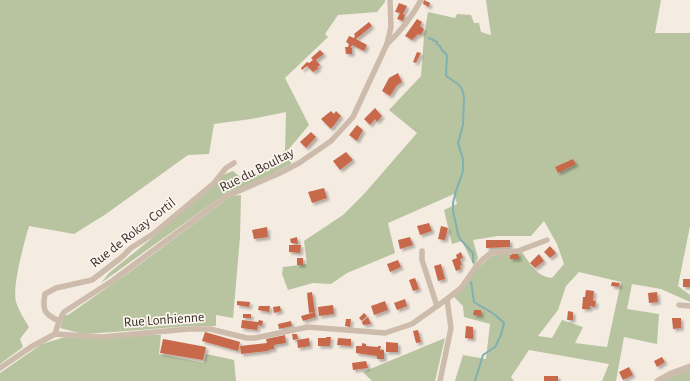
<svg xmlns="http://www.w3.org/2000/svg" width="690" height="381" font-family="'Alegreya Sans',sans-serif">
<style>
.green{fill:#b8c4a0;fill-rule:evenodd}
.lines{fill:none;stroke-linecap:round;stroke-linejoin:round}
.stream{stroke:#7fb0b2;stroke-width:2}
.building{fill:#c8694b;filter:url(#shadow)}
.minor{stroke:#cdbbac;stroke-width:5.5}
.tertiary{stroke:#cdbbac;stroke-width:7}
.labels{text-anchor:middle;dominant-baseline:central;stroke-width:3.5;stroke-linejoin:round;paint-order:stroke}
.street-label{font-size:14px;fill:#3b302b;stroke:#fbf5ee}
</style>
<defs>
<filter id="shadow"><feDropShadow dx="2.5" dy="2.5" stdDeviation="1" flood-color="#0004"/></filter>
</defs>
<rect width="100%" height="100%" fill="#f4ebe1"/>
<!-- green -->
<g class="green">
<path d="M0 0H385V2L377 12 338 15 325 34 328 37 285 78 309 125 288 150 291 153V164L262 179 225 194 101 283 109 273 157 234 223 175 233 171 245 181 269 168 285 150 286 112 251 119 214 124 209 154 188 155 106 214 74 234 29 226C24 244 12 285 16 302 19 311 24 319 29 327L20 339 23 347 0 364Z"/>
<path d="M486 0H661L655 33H690V226L678 286 690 295V302L661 289 632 284 627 309 659 314 657 344 624 337 616 381H602L609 364 529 350 511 377 514 381H455L463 355 486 359 490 324 464 317 463 306 453 296 477 269 491 256 522 252C531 265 536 276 552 278L564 264 557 244 544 221 531 236H498L473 240 478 258 474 266 462 241 452 244 444 210 457 204 454 194 388 223 395 253 347 273 331 284 313 283 288 290 282 274 283 267 307 264 304 241 343 215 364 194 417 133 389 110 421 76 424 36 428 12 455 18 457 14 471 15 474 23H479L481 32 491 35ZM579 272 621 282 607 347 575 343 583 327 562 320 552 338 538 336 558 310 566 286Z"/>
<polygon points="241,195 240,237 233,318 216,315 216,326 189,326 114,332 83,334 60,328 64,315 68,315 128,273 231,196"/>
<polygon points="152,335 161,335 159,354 204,363 206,354 234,360 236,381 0,381 0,373 42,344 65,337 98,339"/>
<polygon points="445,338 435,381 372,381 363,372"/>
<polygon points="690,370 690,381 662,381"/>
</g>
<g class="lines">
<!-- stream -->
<g class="stream">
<polyline points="429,38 437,42 437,44 440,46 442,50 447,55 446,76 458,84 462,89 464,97 463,125 458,143 463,159 463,171 456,191 453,203 453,211 458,234 460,239 473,253 473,262"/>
<polyline points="471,282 474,302 494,314 504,323 501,335 495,347 483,355 475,381"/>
</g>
</g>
<!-- building -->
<g class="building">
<polygon points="424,0 430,3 429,7 423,4"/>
<polygon points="399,3 407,6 403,14 405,15 403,21 397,19 400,13 395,12"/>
<polygon points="417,19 422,22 420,26 424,29 422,33 420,35 418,34 412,40 405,36"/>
<polygon points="369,22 372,26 356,39 367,45 364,51 352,45 351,48 352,48 352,54 346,54 345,47 348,47 349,44 346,42 349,36 354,38 355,36 354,34"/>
<polygon points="320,50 324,54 316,60 320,65 317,67 319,68 313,72 307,66 302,70 301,68 307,62 309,63 313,60 311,58"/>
<polygon points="417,52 421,53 416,63 413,62"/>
<polygon points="398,73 402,82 397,85 390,96 382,91 389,78"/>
<polygon points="375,108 382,116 377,122 375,119 370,125 364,119"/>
<polygon points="331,111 334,114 336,111 341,116 331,129 321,119"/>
<polygon points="357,125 363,130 357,141 349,135"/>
<polygon points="311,132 316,137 306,148 300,142"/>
<polygon points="346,152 353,160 340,170 333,161"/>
<polygon points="573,159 576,164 558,173 555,167"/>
<polygon points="324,188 327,198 312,203 308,192"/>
<polygon points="429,223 432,231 420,235 417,226"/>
<polygon points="441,226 448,228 445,240 438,239"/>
<polygon points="267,227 268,237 254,239 252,230"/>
<polygon points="297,237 298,244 291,243 290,239"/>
<polygon points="410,237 413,245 400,249 398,240"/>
<polygon points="486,240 510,240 510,247 486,248"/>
<polygon points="289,245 301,245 300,253 289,252"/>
<polygon points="550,246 556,253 550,258 544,252"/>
<polygon points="461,252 463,258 460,259 462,265 460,265 461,269 456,271 452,260 457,258 456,255"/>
<polygon points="512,253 518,253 519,259 510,259 510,255 512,255"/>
<polygon points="539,254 544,261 535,268 530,263"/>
<rect x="297" y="258" width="6" height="7"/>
<polygon points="398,260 401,267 390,272 387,264"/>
<polygon points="441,264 445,279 438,281 434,266"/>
<polygon points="415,278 419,289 413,291 409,280"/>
<rect x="683" y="279" width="7" height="8"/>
<polygon points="612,282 620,283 619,287 611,286"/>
<polygon points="586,290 594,291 593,301 596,301 595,307 590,306 590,309 582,309 583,297 585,297"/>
<polygon points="312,292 315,312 309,313 307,293"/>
<polygon points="657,292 658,302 649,303 648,293"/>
<polygon points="405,299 407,306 397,310 394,303"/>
<polygon points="237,301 250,302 249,307 237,305"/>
<polygon points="385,301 388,310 374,315 371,306"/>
<polygon points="333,305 334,314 319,316 318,307"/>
<polygon points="259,306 270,306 269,312 258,310"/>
<polygon points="280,306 281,311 274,313 273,307"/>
<polygon points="474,310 481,310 481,316 473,315"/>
<polygon points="568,311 573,312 573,320 567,320"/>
<polygon points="315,312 316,317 303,321 301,316"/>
<polygon points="364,313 367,316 362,321 359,318"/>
<rect x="243" y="314" width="8" height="4"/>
<polygon points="368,317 371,324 363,325 362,322"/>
<polygon points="672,318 681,318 681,328 673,329"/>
<polygon points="346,319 351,319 350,327 345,326"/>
<polygon points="242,320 258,322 259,320 263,321 262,326 258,325 257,330 241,328"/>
<polygon points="291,321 292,326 279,329 278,324"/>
<polygon points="466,326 473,327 473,339 465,338"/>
<polygon points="418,330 421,342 416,343 413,331"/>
<polygon points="205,332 240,342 238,351 202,341"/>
<polygon points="292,334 297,334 298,339 293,340"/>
<polygon points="285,335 286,343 274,345 274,349 268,350 268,351 241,354 240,346 267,343 266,339"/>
<polygon points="326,337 331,337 330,346 318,346 318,338 326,338"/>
<polygon points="309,338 310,346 298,348 297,340"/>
<polygon points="338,338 351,339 351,346 337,345"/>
<polygon points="163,339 206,347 203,360 160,353"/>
<polygon points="386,342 398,343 398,352 386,352"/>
<polygon points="362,343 366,344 366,346 378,347 378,346 381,346 380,350 384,350 384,359 377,359 377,356 356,353 356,346 362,346"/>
<polygon points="662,357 665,362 657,367 654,361"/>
<polygon points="366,361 368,368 353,370 352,363"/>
<polygon points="629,367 633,375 623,380 619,372"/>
<rect x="544" y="376" width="14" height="5"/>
</g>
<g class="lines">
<!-- minor -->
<g class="minor">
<path d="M387 44C401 31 412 17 421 0"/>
<polyline points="422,251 422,260 437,306"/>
<polyline points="679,305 690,306"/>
<path d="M59 321C44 314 42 310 45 294L56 288 92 280 122 257 131 248 153 234 214 183 226 168 234 163"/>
<polyline points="55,334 59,321 64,312 112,281 225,197 280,173 299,163 331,141 353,117 387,44 391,27 390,0"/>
<polyline points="0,368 31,347 55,334 102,337 188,329 210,329 247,338 255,338 308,327 385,333 412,324 447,299 461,288 475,268 482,260 491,253 518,251 547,240"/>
<polyline points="440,381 451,328 447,299"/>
</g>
<!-- tertiary -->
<polyline class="tertiary" points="658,381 671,374 690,367"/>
</g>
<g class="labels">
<!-- street labels -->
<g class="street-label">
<text transform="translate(257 170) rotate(-27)">Rue du Boultay</text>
<text transform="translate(133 233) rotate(-38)">Rue de Rokay Cortil</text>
<text transform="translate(164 320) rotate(-4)">Rue Lonhienne</text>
</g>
</g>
</svg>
